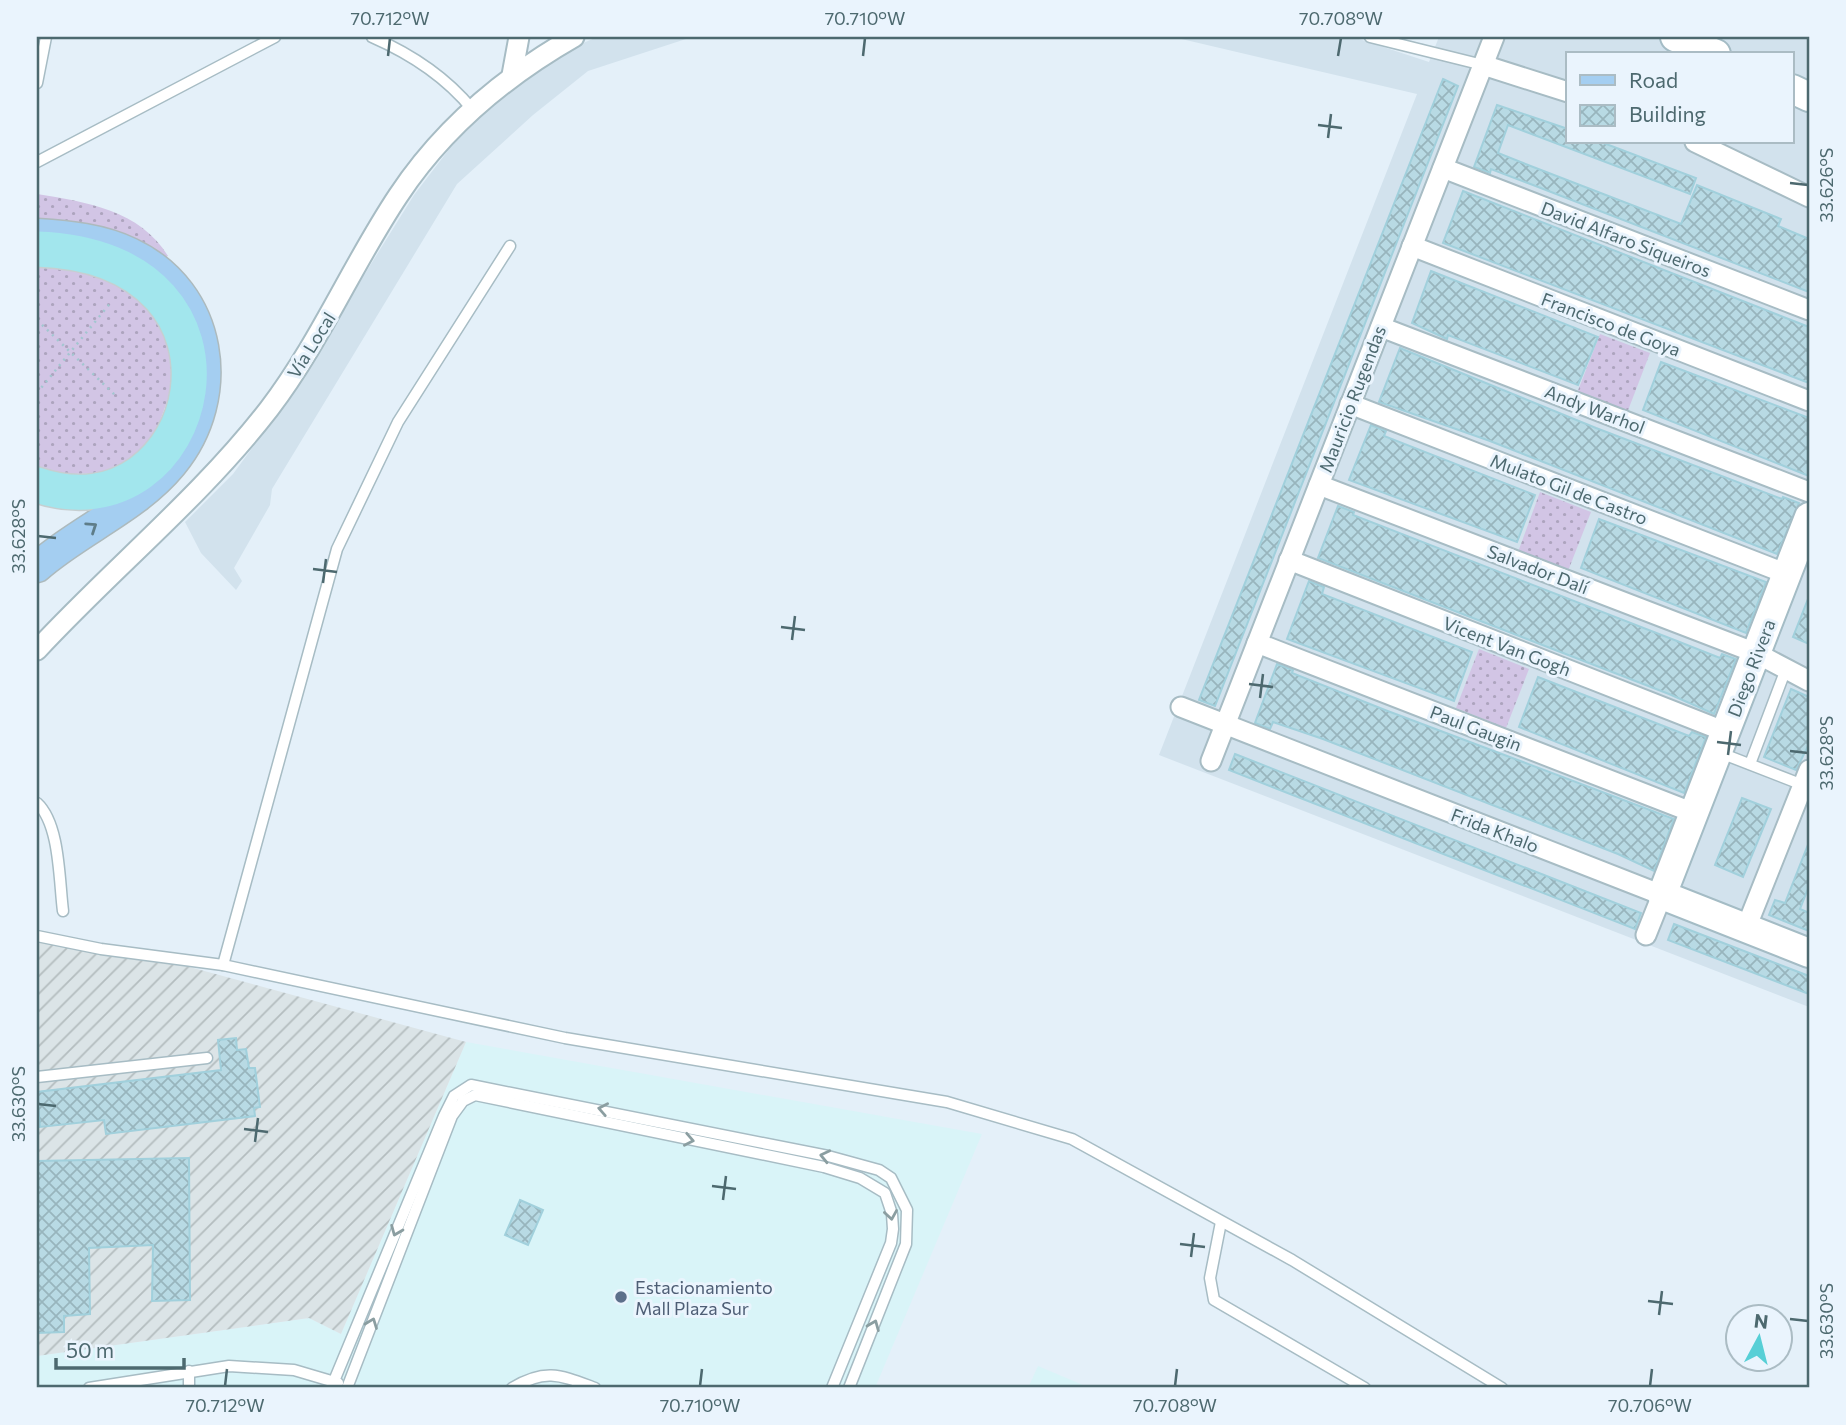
<svg xmlns="http://www.w3.org/2000/svg" width="1846" height="1425" font-family="Commissioner,sans-serif">
<style>
.residential{fill:#d2e2ed;fill-rule:evenodd}
.commercial{fill:#d9f4f8}
.industrial{fill:url(#industrial-furrows)}
.grass{fill:url(#grass-dots)}
.building{fill:url(#building-cross-hatch);stroke:#a1d0dc;stroke-width:2}
.lines{fill:none;stroke-linecap:round;stroke-linejoin:round}
.lane-casing{stroke:#a7bcc4;stroke-width:13}
.street-casing{stroke:#a7bcc4;stroke-width:23}
.secondary-casing{stroke:#a4bcc5;stroke-width:32}
.primary-casing{stroke:#adbabd;stroke-width:33}
.highway-casing{stroke:#c6cfd1;stroke-width:38}
.path{stroke:#a3c6d0;stroke-width:2.5;stroke-dasharray:2 5;stroke-linecap:butt}
.lane{stroke:#fff;stroke-width:10}
.street{stroke:#fff;stroke-width:19}
.secondary{stroke:#fff;stroke-width:28}
.primary{stroke:#a4cef1;stroke-width:30}
.highway{stroke:#a2e6ed;stroke-width:35}
.oneway{stroke:#5e7d89}
.oneway2{stroke:#8b9ea1}
.ticks{fill:none;stroke:#4d696f;stroke-width:2.5}
.service-dot{fill:#5c6f8a;stroke:#eaf4fd;stroke-width:2.5}
.labels{text-anchor:middle;dominant-baseline:central;stroke-width:6;stroke-linejoin:round;paint-order:stroke}
.street-label{font-size:18px;fill:#4d696f;stroke:#eaf4fd}
.service-label{font-size:18px;fill:#4e5e75;stroke:#eaf4fd;text-anchor:start}
.neatline{fill:none;stroke:#4d696f;stroke-width:2.5}
.ticks-label{font-size:18px;text-anchor:middle;fill:#4d696f}
</style>
<defs>
<pattern id="industrial-furrows" width="10" height="10" patternUnits="userSpaceOnUse" patternTransform="scale(1.75)"><rect width="10" height="10" fill="#dbe4e7"/><path d="M-1 1l2-2M0 10L10 0M9 11l2-2" fill="none" stroke="#b4bdbf"/></pattern>
<pattern id="grass-dots" width="8" height="8" patternUnits="userSpaceOnUse" patternTransform="scale(1.75)"><rect width="8" height="8" fill="#d2c5e5"/><path d="M2 2h.1M6 6h.1" fill="none" stroke="#ada4be" stroke-width="1.8" stroke-linecap="round"/></pattern>
<pattern id="building-cross-hatch" width="8" height="8" patternUnits="userSpaceOnUse" patternTransform="scale(1.75)"><rect width="8" height="8" fill="#b8dae4"/><path d="M0 0l8 8M0 8l8-8" fill="none" stroke="#98b5bd"/></pattern>
</defs>
<rect width="100%" height="100%" fill="#e4f0f9"/>
<!-- residential -->
<g class="residential">
<polygon points="597,37 692,37 588,71 533,115 457,184 272,489 270,505 234,568 242,581 236,590 201,553 185,522 233,474 280,410 414,195 473,118 556,55"/>
<path d="M1173 37H1353L1429 62 1439 37H1809V1007L1159 755 1417 94ZM1568 54H1792V142H1568Z"/>
</g>
<!-- commercial -->
<g class="commercial">
<polygon points="466,1042 982,1134 875,1388 37,1388 37,1356 309,1318 341,1334"/>
<polygon points="1038,1366 1090,1388 1028,1388"/>
</g>
<!-- industrial -->
<polygon class="industrial" points="37,930 105,944 466,1042 341,1334 309,1318 37,1356"/>
<!-- grass -->
<g class="grass">
<path d="M37 194C86 202 140 210 168 256L158 261 37 231Z"/>
<polygon points="37,266 90,268 141,289 179,369 152,443 111,473 37,475"/>
<polygon points="1600,334 1650,353 1627,413 1577,393"/>
<polygon points="1540,492 1591,512 1568,571 1518,552"/>
<polygon points="1479,649 1529,669 1506,728 1456,708"/>
</g>
<!-- building -->
<g class="building">
<polygon points="1443,79 1458,86 1215,706 1199,700"/>
<polygon points="1497,105 1568,129 1568,142 1601,142 1696,178 1690,194 1508,125 1498,153 1528,165 1681,224 1697,185 1781,219 1778,226 1809,239 1809,292 1533,185 1491,169 1490,173 1474,167"/>
<polygon points="1463,191 1809,327 1809,383 1443,243"/>
<polygon points="1431,271 1598,337 1578,385 1448,335 1447,339 1412,323"/>
<polygon points="1400,348 1596,428 1782,499 1783,497 1799,503 1777,554 1490,441 1379,402"/>
<polygon points="1661,362 1809,418 1809,476 1643,410"/>
<polygon points="1371,425 1386,431 1384,436 1535,495 1517,542 1349,480"/>
<polygon points="1338,506 1354,512 1353,515 1677,641 1720,658 1722,654 1736,659 1714,714 1669,694 1318,558"/>
<polygon points="1599,519 1766,582 1746,633 1581,568"/>
<polygon points="1309,581 1324,587 1322,594 1472,652 1454,701 1287,639"/>
<polygon points="1808,599 1809,599 1809,644 1793,637"/>
<polygon points="1277,664 1293,670 1292,673 1385,710 1674,819 1654,871 1618,854 1323,739 1273,722 1270,729 1255,723"/>
<polygon points="1538,677 1689,736 1692,732 1706,737 1684,793 1519,727"/>
<polygon points="1791,689 1809,697 1809,744 1796,770 1764,757"/>
<polygon points="1235,754 1641,913 1635,929 1229,770"/>
<polygon points="1742,798 1771,809 1743,877 1715,865"/>
<polygon points="1809,842 1809,886 1800,909 1809,913 1809,931 1769,915 1775,900 1785,903"/>
<polygon points="1674,924 1809,976 1809,994 1668,940"/>
<polygon points="236,1038 237,1050 246,1049 249,1068 255,1068 260,1107 254,1108 255,1116 106,1134 104,1120 40,1127 37,1092 221,1070 218,1040"/>
<polygon points="189,1158 190,1300 152,1301 153,1245 89,1248 90,1314 64,1316 64,1332 37,1333 37,1161"/>
<polygon points="520,1200 543,1210 528,1245 505,1235"/>
</g>
<g class="lines">
<!-- lane casing -->
<g class="lane-casing">
<g id="lane">
<path d="M372 37C411 54 445 76 472 109"/>
<polyline points="1370,37 1483,65"/>
<polyline points="37,83 46,37"/>
<polyline points="37,162 275,37"/>
<polyline points="1718,752 1803,785"/>
<polyline points="1750,764 1786,669"/>
<path d="M37 803C60 824 59 880 63 911"/>
<polyline points="37,936 101,949 223,965 565,1038 947,1102 1072,1139 1292,1260 1502,1388"/>
<polyline points="223,965 337,549 398,422 510,246"/>
<polyline points="37,1077 207,1058"/>
<polyline points="1221,1222 1210,1278 1214,1300 1365,1388"/>
<polyline points="334,1381 444,1116 454,1096 471,1085 828,1156 879,1170 891,1178 907,1210 906,1244 849,1388"/>
<polyline points="89,1388 229,1366 294,1370 338,1383"/>
<polyline points="189,1388 189,1371"/>
<polyline points="347,1388 452,1116 463,1101 475,1095 824,1167 860,1178 885,1193 892,1214 893,1229 891,1243 832,1388"/>
<path d="M512 1388C546 1368 560 1375 595 1388"/>
</g>
</g>
<!-- street casing -->
<g class="street-casing">
<g id="street">
<polyline points="1483,65 1568,92"/>
<polyline points="512,75 519,37"/>
<polyline points="1695,142 1809,197"/>
<polyline points="1443,168 1809,310"/>
<polyline points="1412,246 1809,401"/>
<polyline points="1381,327 1809,492"/>
<polyline points="1350,404 1787,574"/>
<polyline points="1319,485 1756,653 1809,681"/>
<polyline points="1289,560 1726,732"/>
<polyline points="1257,643 1694,813"/>
<path d="M37 650C113 568 200 498 269 409 320 342 352 265 398 196 443 128 504 77 574 37"/>
<polyline points="1181,707 1662,895 1646,935"/>
<polyline points="1211,761 1494,37"/>
<polyline points="1746,928 1809,770"/>
</g>
</g>
<!-- secondary casing -->
<g class="secondary-casing">
<g id="secondary">
<polyline points="1675,37 1716,54"/>
<polyline points="1792,89 1809,97"/>
<polyline points="1809,517 1662,895 1809,953"/>
</g>
</g>
<!-- primary casing -->
<g class="primary-casing">
<path id="primary" d="M37 234C69 236 101 239 130 253 213 292 228 396 172 464 136 508 79 530 37 567"/>
</g>
<!-- highway casing -->
<g class="highway-casing">
<path id="highway" d="M37 249C274 257 203 541 37 485"/>
</g>
<!-- path -->
<g class="path">
<polyline points="37,320 117,397"/>
<polyline points="37,393 112,301"/>
</g>
<!-- lane -->
<use href="#lane" class="lane"/>
<!-- street -->
<use href="#street" class="street"/>
<!-- secondary -->
<use href="#secondary" class="secondary"/>
<!-- primary -->
<use href="#primary" class="primary"/>
<!-- highway -->
<use href="#highway" class="highway"/>
</g>
<!-- one-way arrows -->
<defs><path id="oneway-chevron" d="M-2-3.5L2.5 0L-2 3.5" fill="none" stroke-width="1.6" stroke-linecap="round" stroke-linejoin="round" transform="scale(1.75)"/></defs>
<use class="oneway" href="#oneway-chevron" transform="translate(92 527) rotate(-34)"/>
<g class="oneway2">
<use href="#oneway-chevron" transform="translate(603 1109) rotate(-169)"/>
<use href="#oneway-chevron" transform="translate(689 1140) rotate(11)"/>
<use href="#oneway-chevron" transform="translate(825 1156) rotate(-167)"/>
<use href="#oneway-chevron" transform="translate(891 1215) rotate(81)"/>
<use href="#oneway-chevron" transform="translate(396 1231) rotate(112)"/>
<use href="#oneway-chevron" transform="translate(372 1323) rotate(-69)"/>
<use href="#oneway-chevron" transform="translate(874 1325) rotate(-68)"/>
</g>
<!-- ticks -->
<path class="ticks" d="M388 56 390 38M863 56 865 38M1338 56 1341 38M1318 125 1342 128M1328 138 1331 114M1790 183 1808 185M38 536 56 538M313 569 337 572M323 583 326 559M781 627 805 630M792 640 795 616M1249 684 1273 687M1260 698 1263 674M1717 742 1741 745M1790 751 1808 753M1728 755 1731 731M38 1104 56 1106M244 1129 268 1132M255 1142 258 1118M712 1186 736 1189M723 1200 726 1176M1180 1244 1205 1247M1191 1257 1194 1233M1648 1301 1673 1304M1659 1315 1662 1291M1790 1319 1808 1321M225 1386 227 1369M700 1386 702 1369M1175 1386 1177 1369M1650 1386 1652 1369"/>
<!-- markers -->
<circle class="service-dot" cx="621" cy="1297" r="7"/>
<g class="labels">
<!-- street labels -->
<g class="street-label">
<text transform="translate(1626 239) rotate(21)">David Alfaro Siqueiros</text>
<text transform="translate(1611 324) rotate(21)">Francisco de Goya</text>
<text transform="translate(311 345) rotate(-58)">Vía Local</text>
<text transform="translate(1352 399) rotate(-69)">Mauricio Rugendas</text>
<text transform="translate(1595 409) rotate(21)">Andy Warhol</text>
<text transform="translate(1569 489) rotate(21)">Mulato Gil de Castro</text>
<text transform="translate(1538 569) rotate(21)">Salvador Dalí</text>
<text transform="translate(1507 646) rotate(21)">Vicent Van Gogh</text>
<text transform="translate(1751 668) rotate(-69)">Diego Rivera</text>
<text transform="translate(1476 728) rotate(21)">Paul Gaugin</text>
<text transform="translate(1495 830) rotate(21)">Frida Khalo</text>
</g>
<!-- service labels -->
<g class="service-label">
<text x="635" y="1287">Estacionamiento<tspan x="635" dy="21">Mall Plaza Sur</tspan></text>
</g>
</g>
<!-- border -->
<rect width="1846" height="1425" fill="none" stroke="#eaf4fd" stroke-width="77"/>
<!-- legend -->
<rect x="1566" y="52" width="228" height="91" fill="#eaf4fd" stroke="#abbcc4" stroke-width="2"/>
<rect x="1580" y="75" width="35" height="10" fill="#a4cef1" stroke="#abbcc4" stroke-width="2"/>
<text x="1629" y="88" font-size="21" fill="#4d696f">Road</text>
<rect x="1580" y="105" width="35" height="21" fill="url(#building-cross-hatch)" stroke="#abbcc4" stroke-width="2"/>
<text x="1629" y="122" font-size="21" fill="#4d696f">Building</text>
<!-- north arrow -->
<g transform="translate(1759 1338) rotate(7)"><circle r="33" fill="#eaf4fd" stroke="#abbcc4" stroke-width="2"/>
<path d="M0-5L12 26L0 18L-12 26Z" fill="#57cfd6"/>
<text y="-10" font-size="19" font-weight="bold" text-anchor="middle" fill="#4d696f">N</text>
</g>
<!-- scale -->
<path d="M56 1358v10h128v-10" fill="none" stroke="#4d696f" stroke-width="3.5"/>
<text x="66" y="1358" font-size="21" fill="#4d696f" stroke="#eaf4fd" stroke-width="5" paint-order="stroke">50 m</text>
<rect x="38" y="38" width="1770" height="1348" class="neatline"/>
<g class="ticks-label">
<text x="390" y="25">70.712°W</text>
<text x="865" y="25">70.710°W</text>
<text x="1341" y="25">70.708°W</text>
<text transform="translate(1827 185) rotate(-90)" y="6">33.626°S</text>
<text transform="translate(19 536) rotate(-90)" y="6">33.628°S</text>
<text transform="translate(1827 753) rotate(-90)" y="6">33.628°S</text>
<text transform="translate(19 1104) rotate(-90)" y="6">33.630°S</text>
<text transform="translate(1827 1321) rotate(-90)" y="6">33.630°S</text>
<text x="225" y="1412">70.712°W</text>
<text x="700" y="1412">70.710°W</text>
<text x="1175" y="1412">70.708°W</text>
<text x="1650" y="1412">70.706°W</text>
</g>
</svg>
